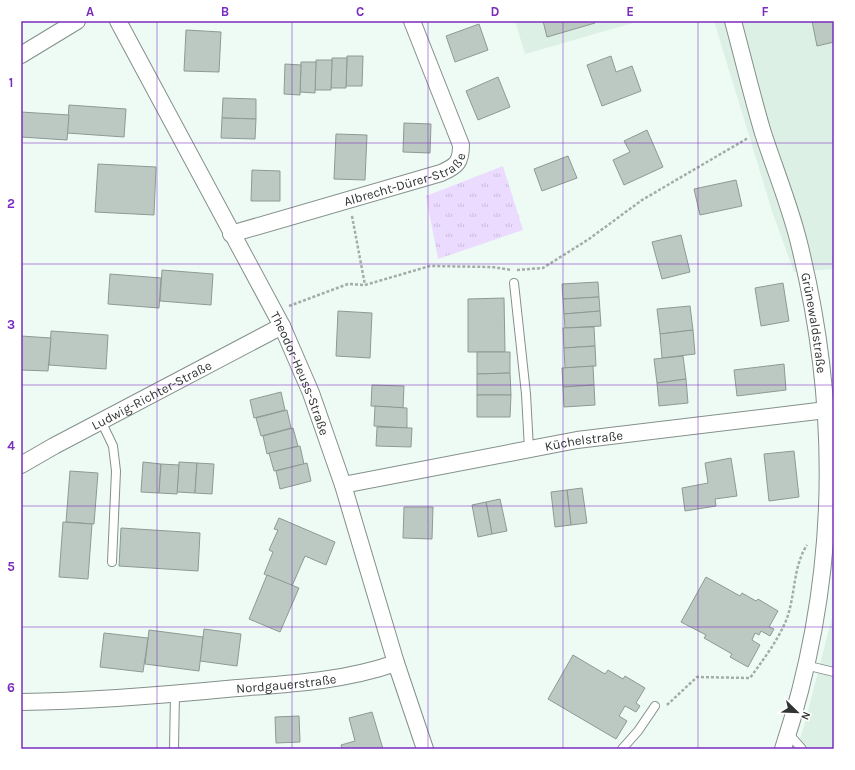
<svg xmlns="http://www.w3.org/2000/svg" width="855" height="770" font-family="Karla,sans-serif">
<style>
.built{fill:#dcf0e6}
.grass{fill:url(#grass-tufts)}
.building{fill:#bcc9c2;stroke:#8e9994}
.lines{fill:none;stroke-linecap:round;stroke-linejoin:round}
.lane-casing{stroke:#84908a;stroke-width:10}
.street-casing{stroke:#84908a;stroke-width:18}
.path{stroke:#a3ada8;stroke-width:2.5;stroke-dasharray:3 2;stroke-linecap:butt}
.lane{stroke:#fff;stroke-width:8}
.street{stroke:#fff;stroke-width:16}
.grid{fill:none;stroke:#7b2cbf;stroke-width:1;stroke-opacity:0.55}
.labels{text-anchor:middle;dominant-baseline:central;stroke-width:3;stroke-linejoin:round;paint-order:stroke}
.street-label{font-size:13px;fill:#303533;stroke:#fff}
.neatline{fill:none;stroke:#7b2cbf;stroke-width:1.5}
.grid-label{font-size:13px;text-anchor:middle;font-weight:bold;fill:#7b2cbf}
</style>
<defs>
<pattern id="grass-tufts" width="24" height="20" patternUnits="userSpaceOnUse"><rect width="24" height="20" fill="#ebdbff"/><path d="M3 7l-1-3M5 7V3M7 7l1-3M15 17l-1-3M17 17v-4M19 17l1-3" fill="none" stroke="#cabddb"/></pattern>
</defs>
<rect width="100%" height="100%" fill="#eefbf5"/>
<!-- built -->
<g class="built">
<polygon points="515,21 640,21 525,54"/>
<polygon points="714,21 834,21 834,269 794,272 772,211"/>
<polygon points="834,610 834,749 796,749 803,730"/>
</g>
<!-- grass -->
<polygon class="grass" points="503,166 523,230 438,259 426,196"/>
<!-- building -->
<g class="building">
<polygon points="543,21 594,21 595,23 547,37"/>
<polygon points="812,21 834,21 834,42 817,46"/>
<polygon points="479,24 488,50 455,62 446,36"/>
<polygon points="186,30 221,32 219,72 184,71"/>
<polygon points="347,56 363,56 362,86 346,86"/>
<polygon points="611,56 616,72 632,66 641,91 602,106 587,65"/>
<polygon points="332,58 347,58 346,88 331,88"/>
<polygon points="316,60 332,60 331,90 315,90"/>
<polygon points="301,62 316,62 315,93 300,92"/>
<polygon points="285,64 301,65 300,95 284,94"/>
<polygon points="498,77 510,107 478,120 466,91"/>
<polygon points="223,98 256,99 256,119 222,118"/>
<polygon points="69,105 126,109 124,137 67,133"/>
<polygon points="21,112 69,115 67,140 21,137"/>
<polygon points="222,118 256,119 255,139 221,138"/>
<polygon points="404,123 431,124 430,153 403,152"/>
<polygon points="647,130 663,167 624,185 613,160 630,152 624,141"/>
<polygon points="336,134 367,135 365,180 334,179"/>
<polygon points="568,156 577,178 542,191 534,169"/>
<polygon points="98,164 156,167 154,215 95,212"/>
<polygon points="252,170 280,171 280,201 251,201"/>
<polygon points="736,180 742,206 700,215 694,189"/>
<polygon points="681,235 690,272 662,279 652,242"/>
<polygon points="162,270 213,274 211,305 160,301"/>
<polygon points="110,274 161,278 159,308 108,304"/>
<polygon points="598,282 599,297 563,299 562,284"/>
<polygon points="783,283 789,321 761,326 755,288"/>
<polygon points="599,297 600,311 564,314 563,299"/>
<polygon points="504,298 505,352 468,352 468,299"/>
<polygon points="690,306 693,330 660,334 657,309"/>
<polygon points="338,311 372,313 370,358 336,356"/>
<polygon points="600,311 601,326 565,328 564,314"/>
<polygon points="594,327 595,346 564,348 563,328"/>
<polygon points="693,330 695,354 662,358 660,334"/>
<polygon points="51,331 108,335 106,369 49,365"/>
<polygon points="21,336 51,338 48,371 21,370"/>
<polygon points="595,346 596,366 565,368 564,348"/>
<polygon points="477,352 510,352 510,373 477,374"/>
<polygon points="683,356 686,379 657,383 654,359"/>
<polygon points="784,364 786,390 737,396 734,370"/>
<polygon points="593,366 594,385 563,387 562,368"/>
<polygon points="510,373 511,395 477,395 477,374"/>
<polygon points="686,379 688,403 659,406 657,383"/>
<polygon points="372,385 404,386 403,408 371,406"/>
<polygon points="594,385 595,405 564,407 563,387"/>
<polygon points="281,392 285,410 254,418 250,400"/>
<polygon points="477,395 511,395 510,417 477,417"/>
<polygon points="375,406 407,408 407,428 374,426"/>
<polygon points="287,410 291,428 261,436 256,418"/>
<polygon points="377,427 412,428 411,447 376,446"/>
<polygon points="293,428 298,446 267,454 263,436"/>
<polygon points="300,446 304,464 274,471 269,453"/>
<polygon points="794,451 799,497 769,501 764,454"/>
<polygon points="731,458 737,496 715,499 716,506 685,511 682,488 708,483 705,463"/>
<polygon points="143,462 161,464 159,493 141,492"/>
<polygon points="179,462 197,463 195,493 177,492"/>
<polygon points="197,463 214,464 212,494 195,493"/>
<polygon points="307,463 311,481 280,489 276,471"/>
<polygon points="161,464 179,465 177,494 159,493"/>
<polygon points="70,471 98,473 94,524 66,522"/>
<polygon points="582,488 587,523 571,525 567,490"/>
<polygon points="567,490 571,525 555,527 551,492"/>
<polygon points="500,499 507,531 492,534 486,502"/>
<polygon points="486,502 492,534 478,537 472,505"/>
<polygon points="404,507 433,507 432,539 403,538"/>
<polygon points="279,518 335,542 326,565 305,556 292,586 264,574 273,552 269,550 278,530 274,529"/>
<polygon points="63,522 92,524 88,579 59,577"/>
<polygon points="121,528 200,533 198,571 119,566"/>
<polygon points="267,575 299,588 280,632 249,619"/>
<polygon points="706,577 740,596 742,593 756,601 758,599 778,611 769,627 774,629 770,636 761,631 759,635 755,633 752,640 760,645 748,667 730,657 732,654 704,638 706,635 681,622"/>
<polygon points="204,629 241,634 237,666 200,661"/>
<polygon points="149,630 203,637 199,671 145,664"/>
<polygon points="104,633 148,638 143,672 100,667"/>
<polygon points="573,655 605,674 608,670 623,679 625,676 645,688 636,703 640,706 636,712 625,706 619,716 627,721 616,739 548,699"/>
<polygon points="372,712 383,749 342,749 341,745 355,741 349,718"/>
<polygon points="299,716 300,742 276,743 275,717"/>
</g>
<g class="lines">
<!-- lane casing -->
<g class="lane-casing">
<g id="lane">
<polyline points="514,283 526,394 529,449"/>
<polyline points="101,421 113,446 116,471 112,562"/>
<polyline points="805,665 834,672"/>
<polyline points="788,733 802,749"/>
<polyline points="174,749 175,694"/>
<polyline points="622,749 638,731 655,706"/>
</g>
</g>
<!-- street casing -->
<g class="street-casing">
<g id="street">
<path id="s1" d="M118 21 282 326 311 393 343 485 396 663 425 749"/>
<path id="s2" d="M733 21C743 58 752 96 763 133 775 170 790 206 799 243 841 413 838 582 783 749"/>
<polyline points="21,55 77,21"/>
<path id="s3" d="M231 234 441 173C457 166 461 162 461 145L412 21"/>
<path id="s4" d="M21 465 54 446 282 326"/>
<path id="s5" d="M343 485 577 440 826 410"/>
<path id="s6" d="M21 702C93 701 165 695 237 688 290 684 344 681 396 663"/>
</g>
</g>
<!-- path -->
<g class="path">
<polyline points="352,216 365,285"/>
<polyline points="517,270 543,268 589,239 642,200 748,138"/>
<polyline points="289,306 348,284 365,285 430,266 492,267 512,270"/>
<path d="M667 705 697 677 750 678C763 660 776 643 785 623 796 598 792 568 807 545"/>
</g>
<!-- lane -->
<use href="#lane" class="lane"/>
<!-- street -->
<use href="#street" class="street"/>
</g>
<!-- grid -->
<path class="grid" d="M157 21V749M292 21V749M428 21V749M563 21V749M698 21V749M21 143H834M21 264H834M21 385H834M21 506H834M21 627H834"/>
<g class="labels">
<!-- street labels -->
<g class="street-label">
<text stroke="none"><textPath href="#s3" startOffset="183">Albrecht-Dürer-Straße</textPath></text>
<text stroke="none"><textPath href="#s2" startOffset="313">Grünewaldstraße</textPath></text>
<text stroke="none"><textPath href="#s1" startOffset="397">Theodor-Heuss-Straße</textPath></text>
<text stroke="none"><textPath href="#s4" startOffset="148">Ludwig-Richter-Straße</textPath></text>
<text stroke="none"><textPath href="#s5" startOffset="245">Küchelstraße</textPath></text>
<text stroke="none"><textPath href="#s6" startOffset="266">Nordgauerstraße</textPath></text>
</g>
</g>
<!-- border -->
<rect width="855" height="770" fill="none" stroke="#ffffff" stroke-width="44"/>
<!-- north arrow -->
<g transform="translate(797 712) rotate(113)" stroke="#ffffff" stroke-width="3" paint-order="stroke">
<path d="M0-3L7 15L0 10L-7 15Z" fill="#303533"/>
<text y="-6" font-size="11" font-weight="bold" text-anchor="middle" fill="#303533">N</text>
</g>
<rect x="22" y="22" width="811" height="726" class="neatline"/>
<g class="grid-label">
<text x="90" y="16">A</text>
<text x="225" y="16">B</text>
<text x="360" y="16">C</text>
<text x="495" y="16">D</text>
<text x="630" y="16">E</text>
<text x="765" y="16">F</text>
<text x="11" y="87">1</text>
<text x="11" y="208">2</text>
<text x="11" y="329">3</text>
<text x="11" y="450">4</text>
<text x="11" y="571">5</text>
<text x="11" y="692">6</text>
</g>
</svg>
